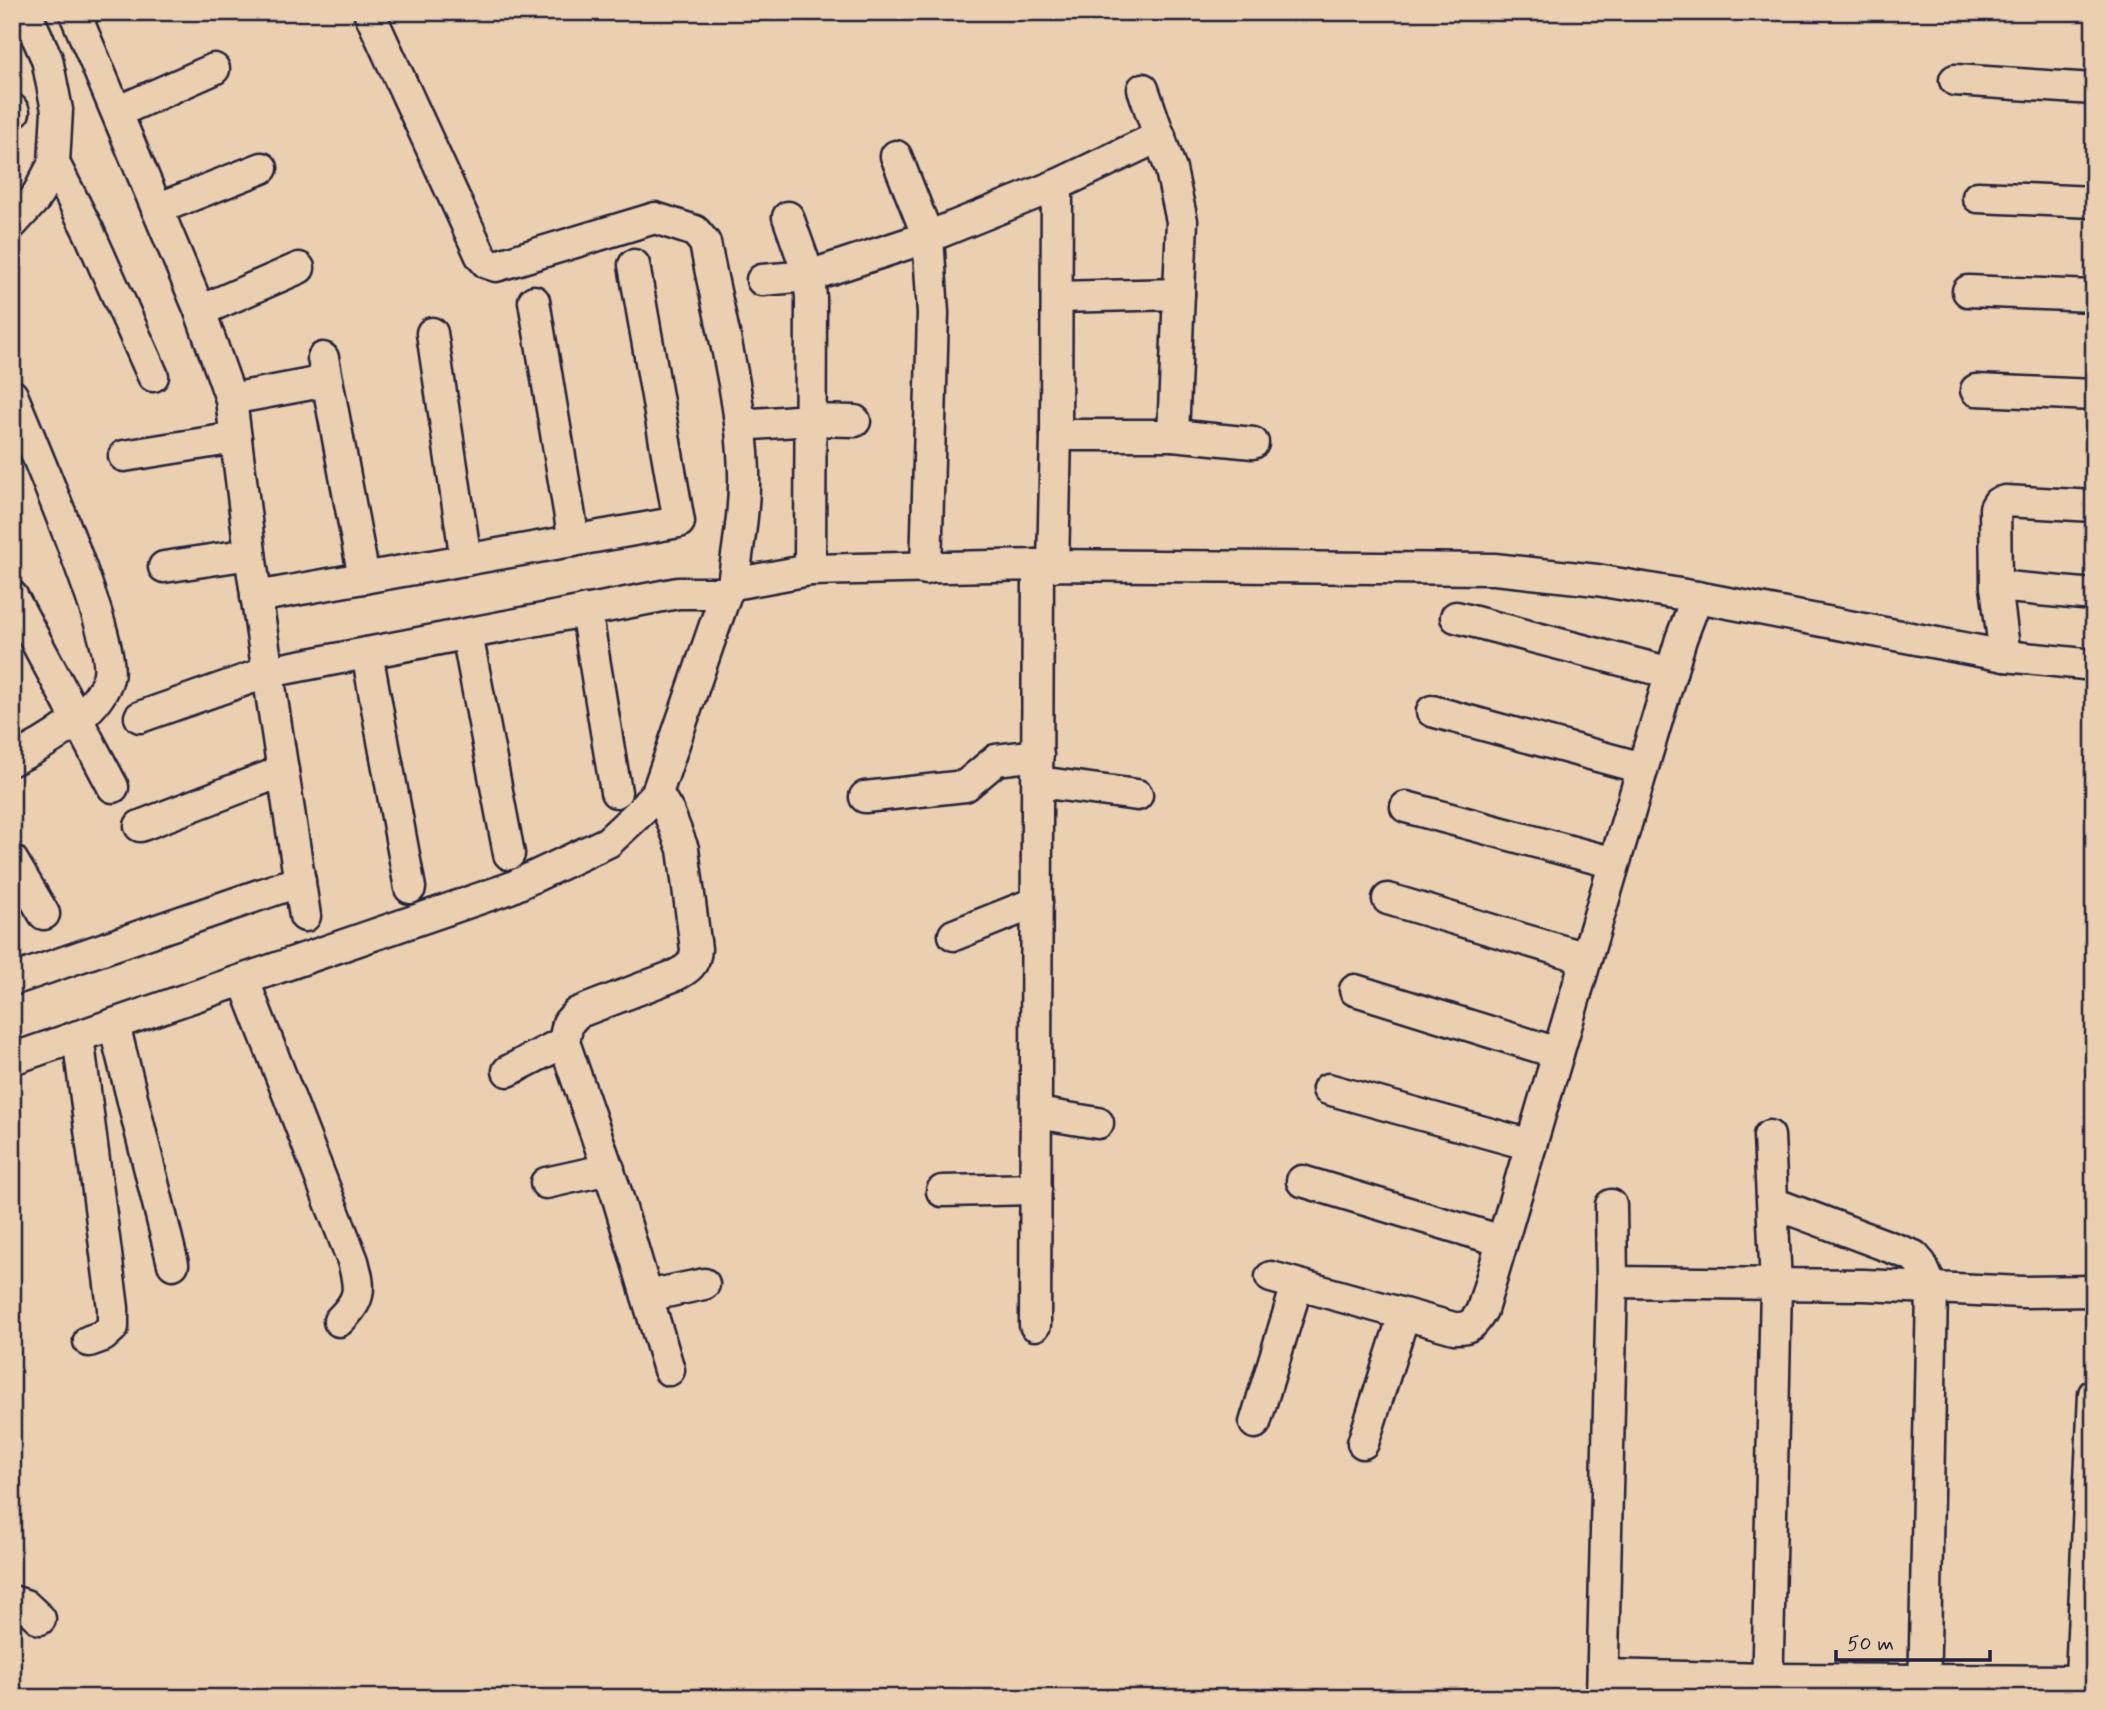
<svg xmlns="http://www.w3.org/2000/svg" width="2106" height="1710" font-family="Mynerve,sans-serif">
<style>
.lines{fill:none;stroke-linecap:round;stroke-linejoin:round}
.minor-casing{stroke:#22223b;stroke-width:35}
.minor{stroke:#eacfb1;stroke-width:30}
</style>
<rect width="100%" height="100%" fill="#eacfb1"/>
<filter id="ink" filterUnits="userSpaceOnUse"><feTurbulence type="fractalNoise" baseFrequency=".0143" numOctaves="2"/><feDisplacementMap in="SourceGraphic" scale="14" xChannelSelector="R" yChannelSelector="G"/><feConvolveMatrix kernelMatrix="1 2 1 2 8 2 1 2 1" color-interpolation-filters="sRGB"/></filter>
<g filter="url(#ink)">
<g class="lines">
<!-- minor casing -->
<g class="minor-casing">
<g id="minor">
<polyline points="84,12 76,16 200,311 231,399 252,568 305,916"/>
<polyline points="1955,80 2094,89"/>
<polyline points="1143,89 1171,170 1182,221 1173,435"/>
<polyline points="12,109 14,112"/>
<polyline points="117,112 214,69"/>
<polyline points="896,156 928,237 933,313 926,569"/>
<polyline points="54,163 89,232 153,376"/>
<polyline points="1978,197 2094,202"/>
<polyline points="157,209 262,168"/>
<polyline points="788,217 809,276 811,298 810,570"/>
<polyline points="12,224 35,199 54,163 57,110 47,59 26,12"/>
<polyline points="762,280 809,276 928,237 1057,185 1160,136"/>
<polyline points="1968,291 2094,296"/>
<polyline points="1057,297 1179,294"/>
<polyline points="534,301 574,541"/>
<polyline points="200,311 299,268"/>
<polyline points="432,333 466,560"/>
<polyline points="323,358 364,578"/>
<polyline points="1976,390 2094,395"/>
<path d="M12 395C30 439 119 645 108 678 97 714 45 744 12 760"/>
<polyline points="231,399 327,381"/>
<polyline points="753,424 810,420 855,421"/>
<polyline points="1056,435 1173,435 1253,443"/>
<polyline points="124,456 236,438"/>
<polyline points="2094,506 2005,501 1998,503 1995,508 1996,586 2094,595"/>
<polyline points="1053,566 1056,435 1057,185"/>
<polyline points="164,567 250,554"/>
<polyline points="733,584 810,570 1038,565 1494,569 1597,580 1697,597 2005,656 2094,665"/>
<polyline points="1996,586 2005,656"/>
<polyline points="12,596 113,787"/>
<polyline points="256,597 679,522 634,265"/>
<polyline points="586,610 616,792"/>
<polyline points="1456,617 1671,673"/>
<polyline points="467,634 509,854"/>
<polyline points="367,653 410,888"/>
<polyline points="1432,711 1642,768"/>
<polyline points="140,717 268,672 678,593 726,593"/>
<polyline points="1038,782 1137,795"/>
<path d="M657 793 669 813 683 849 696 949C695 964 688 969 676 975L577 1013 568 1023 564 1042 617 1195 669 1370"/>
<polyline points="865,797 965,786 996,760 1038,755"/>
<polyline points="1406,807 1614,863"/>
<polyline points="140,826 283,771"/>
<polyline points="12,860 44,914"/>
<polyline points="1388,899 1586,958"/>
<polyline points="954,935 1037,902"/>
<polyline points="12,980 300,881"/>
<path d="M244 981 353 1261C361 1291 361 1299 339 1321"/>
<polyline points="1355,990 1558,1053"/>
<polyline points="114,1024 173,1264"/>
<polyline points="78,1036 113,1308 113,1327 103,1336 89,1341"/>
<path d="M12 1059 510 888 608 842 638 814 657 793 726 593 733 584C738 547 745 509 744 472 742 397 719 317 705 243L695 231 655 218 496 266 487 263 481 256 369 12"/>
<polyline points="508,1071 564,1042"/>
<polyline points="1328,1089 1531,1145"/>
<polyline points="1037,1113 1098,1123"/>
<polyline points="1302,1181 1502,1241"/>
<polyline points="546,1183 609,1169"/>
<polyline points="942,1191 1036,1189"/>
<polyline points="1773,1203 1914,1256 1921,1264 1932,1289 1924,1698"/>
<path d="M1271 1277 1454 1328C1470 1329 1475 1323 1482 1310L1681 639 1697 597"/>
<polyline points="1612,1282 1864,1285 2023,1292 2094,1291"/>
<polyline points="647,1296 704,1284"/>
<polyline points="1035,1325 1038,565"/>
<polyline points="1255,1423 1297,1285"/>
<polyline points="1363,1443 1404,1315"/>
<polyline points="12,1601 25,1605 40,1619"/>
<polyline points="1603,1675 1768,1679 2081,1681"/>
<polyline points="1602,1698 1612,1282 1611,1205"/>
<polyline points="1767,1698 1776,1285 1769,1136"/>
<polyline points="2080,1698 2094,1394"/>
</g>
</g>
<!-- minor -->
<use href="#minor" class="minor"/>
</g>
</g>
<!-- margin -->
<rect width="2106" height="1710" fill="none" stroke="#eacfb1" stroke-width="42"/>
<rect x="21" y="21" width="2064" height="1668" fill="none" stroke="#22223b" stroke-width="2.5" filter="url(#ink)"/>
<!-- scale -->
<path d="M1836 1650v10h154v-10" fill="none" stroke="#22223b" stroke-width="3.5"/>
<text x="1847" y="1650" font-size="21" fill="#22223b" stroke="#eacfb1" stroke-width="5" paint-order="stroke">50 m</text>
</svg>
